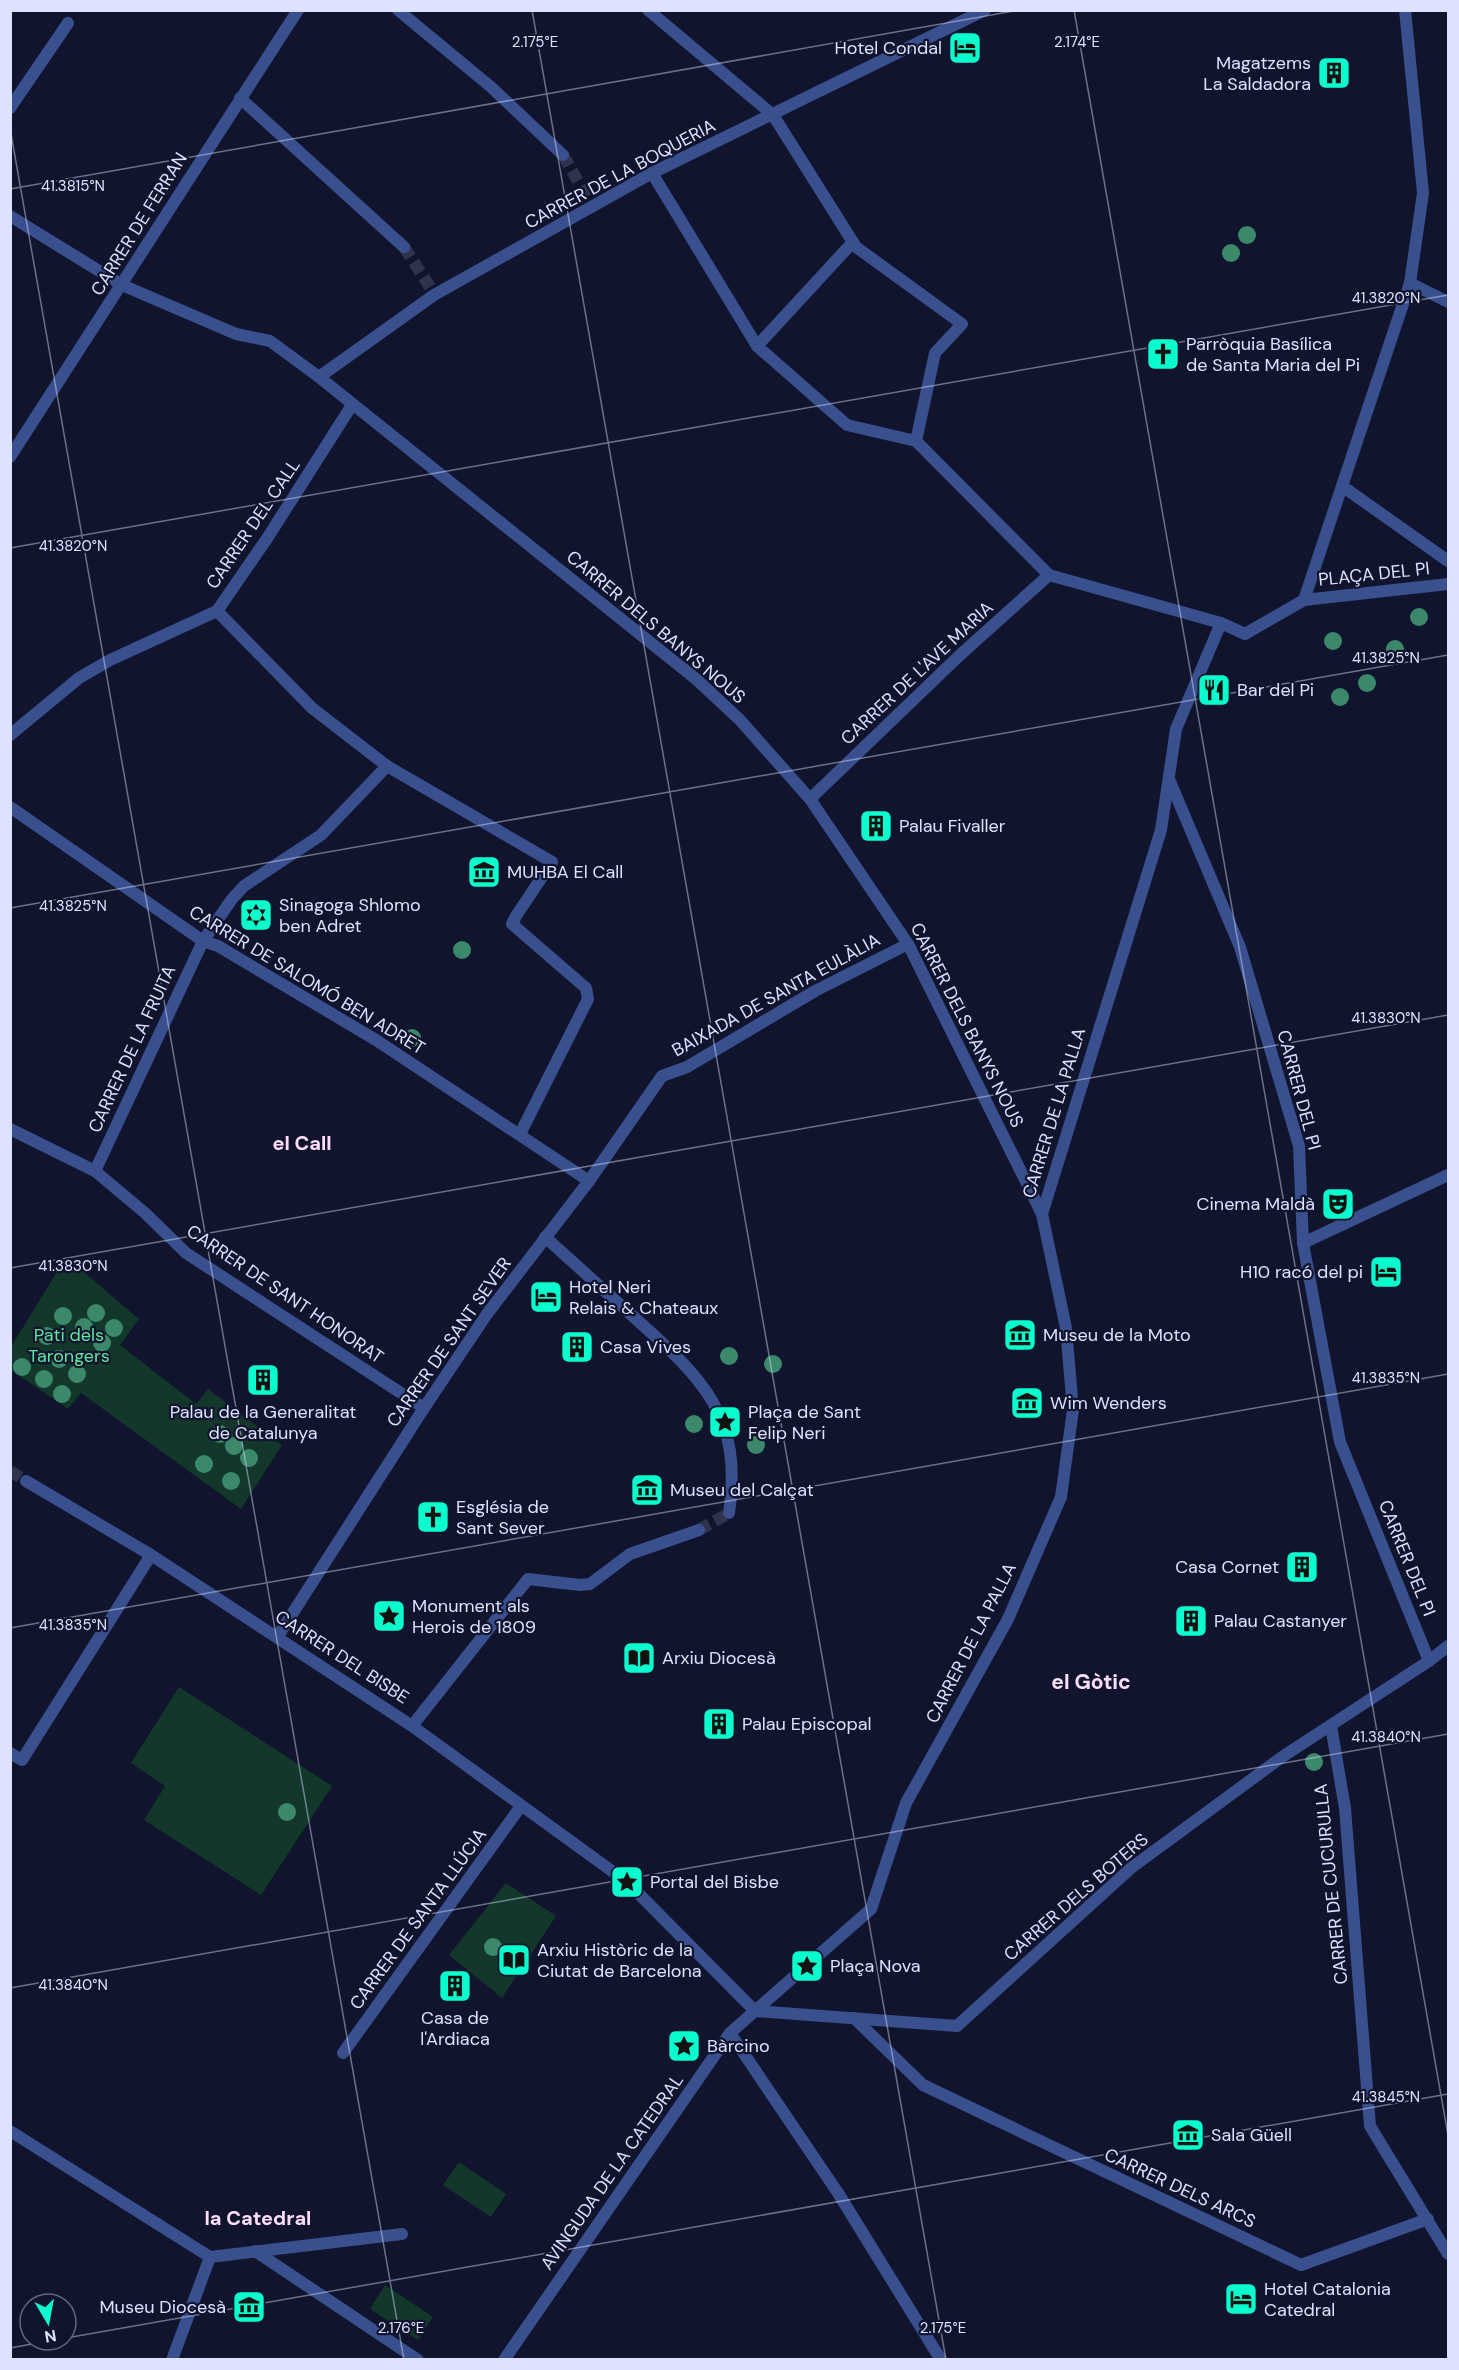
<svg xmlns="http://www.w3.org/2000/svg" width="1459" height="2370" font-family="'DM Sans',sans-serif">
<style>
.green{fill:#13372b}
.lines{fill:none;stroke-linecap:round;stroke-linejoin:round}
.pedestrian-tunnel{stroke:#2f334c;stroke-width:12;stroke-dasharray:12 6;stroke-linecap:butt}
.service{stroke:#394f8e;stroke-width:12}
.pedestrian{stroke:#394f8e;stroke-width:12}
.minor{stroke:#394f8e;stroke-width:12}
.tree{fill:#3c886b}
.ticks{fill:none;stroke:#dce2ff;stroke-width:1.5;stroke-opacity:0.45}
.labels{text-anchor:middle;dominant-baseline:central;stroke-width:4.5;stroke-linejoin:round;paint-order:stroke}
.poi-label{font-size:18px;fill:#dce2ff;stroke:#10142d;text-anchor:start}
.street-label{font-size:18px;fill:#dce2ff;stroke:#10142d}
.park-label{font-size:18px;fill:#60e69d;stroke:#10142d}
.neighbourhood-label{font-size:20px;font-weight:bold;fill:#ffdefd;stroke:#10142d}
.quarter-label{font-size:21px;font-weight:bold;fill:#ffdefd;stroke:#10142d}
.ticks-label{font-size:15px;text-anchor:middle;fill:#dce2ff;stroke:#10142d;stroke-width:4.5;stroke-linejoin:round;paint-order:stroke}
</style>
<rect width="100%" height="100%" fill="#10142d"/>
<!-- green -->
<g class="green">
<polygon points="66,1257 139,1319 120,1345 196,1404 208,1389 282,1445 241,1509 81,1393 68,1409 11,1370 11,1347"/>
<polygon points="179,1687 332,1786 261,1895 144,1820 165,1786 131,1763"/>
<polygon points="506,1883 556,1916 502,1998 449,1955"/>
<polygon points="459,2162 506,2194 491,2217 443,2185"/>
<polygon points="385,2285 433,2317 418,2340 370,2309"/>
</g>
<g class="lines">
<!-- pedestrian-tunnel -->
<g class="pedestrian-tunnel">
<polyline points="563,155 588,199"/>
<polyline points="404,247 430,287"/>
<polyline points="10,1471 26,1481"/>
<polyline points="699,1530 729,1513"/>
</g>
<!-- service -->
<g class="service">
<polyline points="1303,1243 1448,1175"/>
<polyline points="838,2193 941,2360"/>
</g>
<!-- pedestrian -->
<g class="pedestrian">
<polyline points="398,10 491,87 563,155"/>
<polyline points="648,10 773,115 856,247 962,324 935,353 916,441"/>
<polyline points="240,98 404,247"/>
<polyline points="10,108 68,23"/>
<polyline points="652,173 757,346 847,425 916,441 1049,575 1221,623 1245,634 1304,600 1448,584"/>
<polyline points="1410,283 1448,302"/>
<polyline points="122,285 236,334 270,341 319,377 696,679 740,720 810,799 908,944 1042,1214"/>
<polyline points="757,346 853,242"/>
<polyline points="319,377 434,295 652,173 985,10"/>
<polyline points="1304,600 1342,486 1448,561"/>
<polyline points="217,611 312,708 387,766 552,862 516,916 512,924 586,988 588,999 520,1134"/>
<polyline points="10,735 79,678 110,660 217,611 268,537 352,405"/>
<polyline points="1169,779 1240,947 1299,1146 1303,1243 1340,1442 1429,1661"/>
<polyline points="810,799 960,655 1049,575"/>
<polyline points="10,807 203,941 218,946 376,1040 589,1181"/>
<polyline points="10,1129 95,1171 145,1213 186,1253 424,1408"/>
<polyline points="95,1171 203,941 232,899 244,886 321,835 387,766"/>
<path d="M545 1237C575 1264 606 1292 636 1319 703 1379 743 1416 729 1513"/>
<polyline points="26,1481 151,1555 412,1726 627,1882 755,2011 957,2026 1131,1868 1282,1757 1429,1661 1448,1646"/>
<polyline points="278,1636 424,1408 487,1314 589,1181 662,1076 687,1067 815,991 908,944"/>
<polyline points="412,1726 528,1579 580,1585 590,1584 630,1554 699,1530"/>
<polyline points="1331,1726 1345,1808 1370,2126 1448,2254"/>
<polyline points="10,1753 22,1760 151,1555"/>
<polyline points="854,2018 923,2085 1301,2265 1428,2219"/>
<polyline points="730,2033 838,2193"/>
<polyline points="343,2053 521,1806"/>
<polyline points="10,2131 210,2257"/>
<polyline points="255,2251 418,2360"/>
<polyline points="210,2257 402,2234"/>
<polyline points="172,2360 210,2257"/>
<polyline points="504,2360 730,2033 871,1909 906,1803 1008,1619 1061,1497 1073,1410 1066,1328 1042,1214 1161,830 1176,729 1221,623"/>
</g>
<!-- minor -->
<g class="minor">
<polyline points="10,216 122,285"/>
<polyline points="10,457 298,10"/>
<polyline points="1342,486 1410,283 1423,193 1405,10"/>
</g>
</g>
<!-- trees -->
<g class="tree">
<circle cx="1247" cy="235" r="9"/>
<circle cx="1231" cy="253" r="9"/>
<circle cx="1419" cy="617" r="9"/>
<circle cx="1333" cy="641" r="9"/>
<circle cx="1395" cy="649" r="9"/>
<circle cx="1367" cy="683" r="9"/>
<circle cx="1340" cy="697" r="9"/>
<circle cx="462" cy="950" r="9"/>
<circle cx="412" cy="1038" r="9"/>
<circle cx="96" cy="1313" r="9"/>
<circle cx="63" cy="1316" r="9"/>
<circle cx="84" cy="1327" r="9"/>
<circle cx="114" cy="1328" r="9"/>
<circle cx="47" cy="1336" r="9"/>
<circle cx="102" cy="1343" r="9"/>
<circle cx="729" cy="1356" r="9"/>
<circle cx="59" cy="1359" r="9"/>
<circle cx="773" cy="1364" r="9"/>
<circle cx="22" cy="1367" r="9"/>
<circle cx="77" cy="1374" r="9"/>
<circle cx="44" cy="1379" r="9"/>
<circle cx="62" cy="1394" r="9"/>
<circle cx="694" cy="1424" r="9"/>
<circle cx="220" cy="1434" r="9"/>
<circle cx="756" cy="1445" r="9"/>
<circle cx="234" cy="1446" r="9"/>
<circle cx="249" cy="1458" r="9"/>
<circle cx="204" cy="1464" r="9"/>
<circle cx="231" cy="1481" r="9"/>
<circle cx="1314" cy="1762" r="9"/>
<circle cx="287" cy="1812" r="9"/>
<circle cx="493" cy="1947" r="9"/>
</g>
<!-- ticks -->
<path class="ticks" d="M532 10 946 2360M1074 10 1448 2135M10 128 404 2360M10 189 1020 10M10 548 1448 295M10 908 1448 655M10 1268 1448 1015M10 1628 1448 1374M10 1988 1448 1734M66 2338 1448 2094M10 2348 54 2340"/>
<!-- icons -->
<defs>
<g id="hotel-square" transform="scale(1.725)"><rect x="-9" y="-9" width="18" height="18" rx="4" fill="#08ffcd" stroke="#10142d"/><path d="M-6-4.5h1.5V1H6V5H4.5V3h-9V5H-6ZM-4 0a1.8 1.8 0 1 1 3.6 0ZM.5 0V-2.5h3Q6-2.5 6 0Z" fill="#111"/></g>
<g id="building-square" transform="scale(1.725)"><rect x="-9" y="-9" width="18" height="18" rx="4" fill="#08ffcd" stroke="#10142d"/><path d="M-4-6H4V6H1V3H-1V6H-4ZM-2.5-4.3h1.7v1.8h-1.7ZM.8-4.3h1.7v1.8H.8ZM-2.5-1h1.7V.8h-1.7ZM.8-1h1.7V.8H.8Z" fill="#111"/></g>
<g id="church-square" transform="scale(1.725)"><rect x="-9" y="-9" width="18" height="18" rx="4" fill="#08ffcd" stroke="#10142d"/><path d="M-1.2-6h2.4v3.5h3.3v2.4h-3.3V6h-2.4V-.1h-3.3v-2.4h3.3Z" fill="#111"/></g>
<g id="restaurant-square" transform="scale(1.725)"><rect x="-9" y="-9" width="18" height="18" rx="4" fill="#08ffcd" stroke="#10142d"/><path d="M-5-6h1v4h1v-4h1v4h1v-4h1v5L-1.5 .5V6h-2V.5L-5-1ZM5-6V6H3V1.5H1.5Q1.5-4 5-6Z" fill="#111"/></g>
<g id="museum-square" transform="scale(1.725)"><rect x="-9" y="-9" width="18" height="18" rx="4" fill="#08ffcd" stroke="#10142d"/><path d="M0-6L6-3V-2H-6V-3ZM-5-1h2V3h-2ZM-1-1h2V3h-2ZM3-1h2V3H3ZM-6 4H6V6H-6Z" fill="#111"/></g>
<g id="synagogue-square" transform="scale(1.725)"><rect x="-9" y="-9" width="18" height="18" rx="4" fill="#08ffcd" stroke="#10142d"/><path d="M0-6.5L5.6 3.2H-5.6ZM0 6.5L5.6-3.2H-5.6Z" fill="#111"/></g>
<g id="theatre-square" transform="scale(1.725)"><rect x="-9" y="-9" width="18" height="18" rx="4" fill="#08ffcd" stroke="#10142d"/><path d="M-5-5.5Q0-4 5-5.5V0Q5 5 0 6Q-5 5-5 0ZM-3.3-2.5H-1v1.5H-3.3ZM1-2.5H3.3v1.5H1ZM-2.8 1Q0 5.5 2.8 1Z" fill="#111"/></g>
<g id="sight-square" transform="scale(1.725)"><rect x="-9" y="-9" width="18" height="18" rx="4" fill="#08ffcd" stroke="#10142d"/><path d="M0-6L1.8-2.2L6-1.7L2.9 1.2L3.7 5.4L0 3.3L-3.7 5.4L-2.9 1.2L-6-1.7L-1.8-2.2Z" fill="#111"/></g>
<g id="library-square" transform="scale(1.725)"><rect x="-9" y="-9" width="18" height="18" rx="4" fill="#08ffcd" stroke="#10142d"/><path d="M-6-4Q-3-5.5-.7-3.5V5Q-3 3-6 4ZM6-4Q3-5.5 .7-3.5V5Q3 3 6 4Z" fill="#111"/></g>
</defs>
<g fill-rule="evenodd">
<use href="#hotel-square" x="965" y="48"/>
<use href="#building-square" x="1334" y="73"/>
<use href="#church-square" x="1163" y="354"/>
<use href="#restaurant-square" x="1214" y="690"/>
<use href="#building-square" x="876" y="826"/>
<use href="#museum-square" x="484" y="872"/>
<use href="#synagogue-square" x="256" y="915"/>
<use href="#theatre-square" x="1338" y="1204"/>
<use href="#hotel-square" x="1386" y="1272"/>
<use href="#hotel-square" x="546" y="1297"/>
<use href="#museum-square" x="1020" y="1335"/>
<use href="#building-square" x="577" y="1347"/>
<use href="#building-square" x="263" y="1380"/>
<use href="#museum-square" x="1027" y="1403"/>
<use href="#sight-square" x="725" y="1422"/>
<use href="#museum-square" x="647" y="1490"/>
<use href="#church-square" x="433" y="1517"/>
<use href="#building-square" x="1302" y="1567"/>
<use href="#sight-square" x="389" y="1616"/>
<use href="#building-square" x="1191" y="1621"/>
<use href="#library-square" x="639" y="1658"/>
<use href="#building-square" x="719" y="1724"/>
<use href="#sight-square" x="627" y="1882"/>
<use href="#library-square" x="514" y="1960"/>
<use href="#sight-square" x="807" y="1966"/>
<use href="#building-square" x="455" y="1986"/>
<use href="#sight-square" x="684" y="2046"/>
<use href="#museum-square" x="1188" y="2135"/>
<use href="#hotel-square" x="1241" y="2299"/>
<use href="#museum-square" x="249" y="2307"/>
</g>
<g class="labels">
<!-- poi labels -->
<g class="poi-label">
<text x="942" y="48" text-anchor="end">Hotel Condal</text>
<text x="1311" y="63" text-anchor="end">Magatzems<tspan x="1311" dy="21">La Saldadora</tspan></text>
<text x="1186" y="344">Parròquia Basílica<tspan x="1186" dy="21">de Santa Maria del Pi</tspan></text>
<text x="1237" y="690">Bar del Pi</text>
<text x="899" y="826">Palau Fivaller</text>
<text x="507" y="872">MUHBA El Call</text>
<text x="279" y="905">Sinagoga Shlomo<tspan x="279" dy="21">ben Adret</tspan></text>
<text x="1315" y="1204" text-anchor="end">Cinema Maldà</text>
<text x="1363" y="1272" text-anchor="end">H10 racó del pi</text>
<text x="569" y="1287">Hotel Neri<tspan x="569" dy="21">Relais &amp; Chateaux</tspan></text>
<text x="1043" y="1335">Museu de la Moto</text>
<text x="600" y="1347">Casa Vives</text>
<text x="1050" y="1403">Wim Wenders</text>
<text x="263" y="1412" text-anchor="middle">Palau de la Generalitat<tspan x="263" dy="21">de Catalunya</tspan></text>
<text x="748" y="1412">Plaça de Sant<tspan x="748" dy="21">Felip Neri</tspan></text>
<text x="670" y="1490">Museu del Calçat</text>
<text x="456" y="1507">Església de<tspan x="456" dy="21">Sant Sever</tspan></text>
<text x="1279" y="1567" text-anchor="end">Casa Cornet</text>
<text x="412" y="1606">Monument als<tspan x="412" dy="21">Herois de 1809</tspan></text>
<text x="1214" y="1621">Palau Castanyer</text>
<text x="662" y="1658">Arxiu Diocesà</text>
<text x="742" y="1724">Palau Episcopal</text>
<text x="650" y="1882">Portal del Bisbe</text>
<text x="537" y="1950">Arxiu Històric de la<tspan x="537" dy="21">Ciutat de Barcelona</tspan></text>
<text x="830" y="1966">Plaça Nova</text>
<text x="455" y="2018" text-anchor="middle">Casa de<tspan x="455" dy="21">l'Ardiaca</tspan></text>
<text x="707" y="2046">Bàrcino</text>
<text x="1211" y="2135">Sala Güell</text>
<text x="1264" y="2289">Hotel Catalonia<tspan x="1264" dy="21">Catedral</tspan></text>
<text x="226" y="2307" text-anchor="end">Museu Diocesà</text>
</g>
<!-- street labels -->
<g class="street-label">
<text transform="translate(620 174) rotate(-28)">CARRER DE LA BOQUERIA</text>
<text transform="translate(139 224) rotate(-58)">CARRER DE FERRAN</text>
<text transform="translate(253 524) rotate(-56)">CARRER DEL CALL</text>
<text transform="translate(1374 574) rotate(-6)">PLAÇA DEL PI</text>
<text transform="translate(656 627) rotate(40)">CARRER DELS BANYS NOUS</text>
<text transform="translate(917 673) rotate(-43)">CARRER DE L'AVE MARIA</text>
<text transform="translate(307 980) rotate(31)">CARRER DE SALOMÓ BEN ADRET</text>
<text transform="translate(776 995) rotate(-29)">BAIXADA DE SANTA EULÀLIA</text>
<text transform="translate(967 1025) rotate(63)">CARRER DELS BANYS NOUS</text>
<text transform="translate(132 1049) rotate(-65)">CARRER DE LA FRUITA</text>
<text transform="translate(1299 1090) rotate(75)">CARRER DEL PI</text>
<text transform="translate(1054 1113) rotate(-73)">CARRER DE LA PALLA</text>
<text transform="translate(285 1294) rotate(34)">CARRER DE SANT HONORAT</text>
<text transform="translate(449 1342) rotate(-55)">CARRER DE SANT SEVER</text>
<text transform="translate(1407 1558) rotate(68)">CARRER DEL PI</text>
<text transform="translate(971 1643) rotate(-63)">CARRER DE LA PALLA</text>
<text transform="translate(342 1657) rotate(33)">CARRER DEL BISBE</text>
<text transform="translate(1331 1884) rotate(-96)">CARRER DE CUCURULLA</text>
<text transform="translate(1076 1897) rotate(-41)">CARRER DELS BOTERS</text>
<text transform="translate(418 1919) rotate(-54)">CARRER DE SANTA LLÚCIA</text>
<text transform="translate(612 2172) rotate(-55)">AVINGUDA DE LA CATEDRAL</text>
<text transform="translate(1180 2188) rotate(25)">CARRER DELS ARCS</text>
</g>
<!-- park labels -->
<g class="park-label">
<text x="69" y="1335">Pati dels<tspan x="69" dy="21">Tarongers</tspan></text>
</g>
<!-- neighbourhood labels -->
<g class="neighbourhood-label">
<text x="302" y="1143">el Call</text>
<text x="258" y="2218">la Catedral</text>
</g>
<!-- quarter labels -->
<g class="quarter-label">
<text x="1091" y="1682">el Gòtic</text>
</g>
</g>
<g class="ticks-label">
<text x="535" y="47">2.175°E</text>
<text x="1077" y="47">2.174°E</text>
<text x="73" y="191">41.3815°N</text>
<text x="1386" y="303">41.3820°N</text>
<text x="73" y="551">41.3820°N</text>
<text x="1386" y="663">41.3825°N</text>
<text x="73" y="911">41.3825°N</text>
<text x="1386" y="1023">41.3830°N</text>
<text x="73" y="1271">41.3830°N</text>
<text x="1386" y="1383">41.3835°N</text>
<text x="73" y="1630">41.3835°N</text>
<text x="1386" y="1742">41.3840°N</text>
<text x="73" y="1990">41.3840°N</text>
<text x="1386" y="2102">41.3845°N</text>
<text x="401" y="2333">2.176°E</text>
<text x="943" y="2333">2.175°E</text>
</g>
<!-- border -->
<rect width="1459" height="2370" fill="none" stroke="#dce2ff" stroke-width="24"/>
<!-- north arrow -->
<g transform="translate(48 2322) rotate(170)"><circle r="28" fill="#10142d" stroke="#626681" stroke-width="1.5"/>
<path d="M0-4.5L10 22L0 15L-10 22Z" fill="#08ffcd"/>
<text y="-9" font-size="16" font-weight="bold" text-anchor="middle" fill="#dce2ff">N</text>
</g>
</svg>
